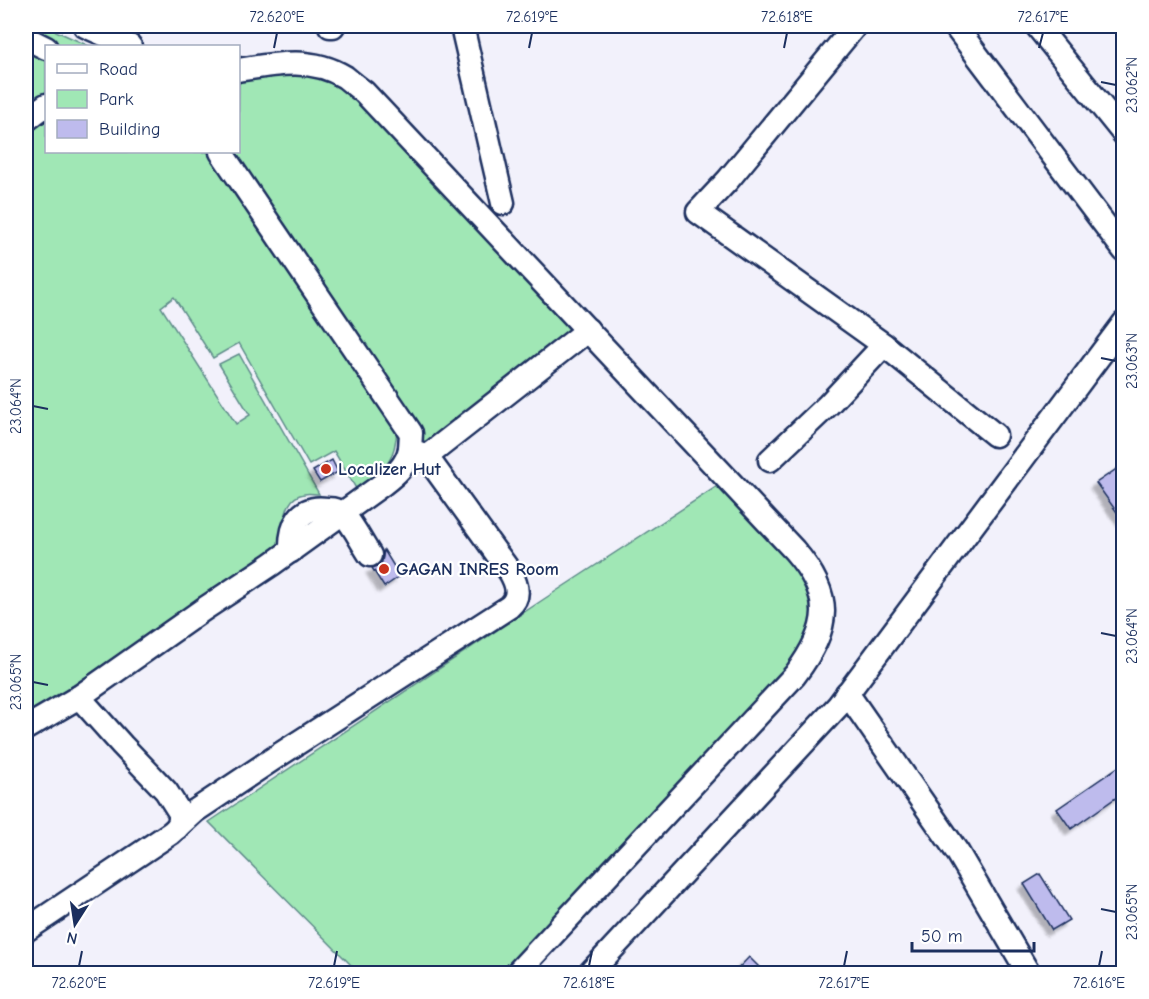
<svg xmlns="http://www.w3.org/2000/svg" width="1149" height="999" font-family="'Comic Neue',sans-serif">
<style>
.green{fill:#a0e7b5;stroke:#5e8b8a;stroke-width:1.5}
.building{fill:#bebbed;stroke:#1b2f5e;stroke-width:1.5;filter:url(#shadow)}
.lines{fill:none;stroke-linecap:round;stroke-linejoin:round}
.minor-casing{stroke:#1b2f5e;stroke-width:27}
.minor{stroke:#fff;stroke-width:22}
.ticks{fill:none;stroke:#1b2f5e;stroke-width:2}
.poi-dot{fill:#c8321e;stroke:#fff;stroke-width:2}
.labels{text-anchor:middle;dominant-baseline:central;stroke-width:4.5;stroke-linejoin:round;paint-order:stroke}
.poi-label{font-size:18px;font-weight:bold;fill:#1b2f5e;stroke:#fff;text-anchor:start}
.neatline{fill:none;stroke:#1b2f5e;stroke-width:2}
.ticks-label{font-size:15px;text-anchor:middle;fill:#1b2f5e}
</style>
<defs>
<filter id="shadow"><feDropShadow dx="-5.5" dy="5.5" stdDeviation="1.5" flood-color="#0004"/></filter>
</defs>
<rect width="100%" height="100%" fill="#f2f1fb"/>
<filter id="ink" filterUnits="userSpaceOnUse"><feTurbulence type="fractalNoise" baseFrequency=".0167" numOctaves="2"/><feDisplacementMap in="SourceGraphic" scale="12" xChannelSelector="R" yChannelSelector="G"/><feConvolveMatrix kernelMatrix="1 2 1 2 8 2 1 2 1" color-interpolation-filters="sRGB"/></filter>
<g filter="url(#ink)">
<!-- green -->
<g class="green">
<polygon points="26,26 45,26 89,46 55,46 26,32"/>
<polygon points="26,44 46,54 46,101 26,115"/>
<polygon points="298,72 341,84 575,330 425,444 228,152 238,152 239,80"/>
<path d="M46 112V152H215L397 427C396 461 384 472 358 492L334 451 309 465 239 343 213 358 174 297 161 307 236 424 250 415 219 364 239 354 319 494C314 494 308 493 304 494 279 498 288 533 276 548L26 717V127Z"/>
<path d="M719 485C733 500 746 514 760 529 783 553 819 584 812 622 810 636 803 647 795 659L507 973H359L209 822 544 599Z"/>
</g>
<!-- building -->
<g class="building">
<polygon points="332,460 338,472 320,482 313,471"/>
<polygon points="1124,464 1124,522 1096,483"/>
<polygon points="384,550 400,576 384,587 372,568 378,566 382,562"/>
<polygon points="1124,763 1124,792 1071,829 1057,809"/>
<polygon points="1040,874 1069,920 1052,930 1024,884"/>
<polygon points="749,957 766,974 733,974"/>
</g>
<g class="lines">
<!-- minor casing -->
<g class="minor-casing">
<g id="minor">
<polyline points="85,26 130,46"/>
<polyline points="330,26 333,26"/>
<polyline points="462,26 503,203"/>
<polyline points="855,26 728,180 698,212 884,345 995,435"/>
<polyline points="955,26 1124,250"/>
<polyline points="1037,26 1124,134"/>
<polyline points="26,38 46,48"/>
<path d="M238 70C274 64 312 56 345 77 351 82 357 87 364 92L794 550C834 596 831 627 795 675L516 974"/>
<polyline points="26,120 46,105"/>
<polyline points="426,457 588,330"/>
<polyline points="770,460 828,405 884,345"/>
<path d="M291 551C290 526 299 505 327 509 333 509 340 511 344 515 353 525 362 543 370 555"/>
<polyline points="847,693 958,853 1029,974"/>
<path d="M79 697 204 609 272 564 383 484C396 474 406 466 410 449"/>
<polyline points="26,728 79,697 122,745 166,791 180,813 180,821 177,828"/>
<path d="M26 930 171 833 195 811 279 755 509 607C521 597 517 584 510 572L429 460 424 455 410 449 411 433 221 152"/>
<polyline points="589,974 838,706 1124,323"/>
</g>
</g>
<!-- minor -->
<use href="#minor" class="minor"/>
</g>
</g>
<!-- ticks -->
<path class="ticks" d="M274 48 277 33M529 48 532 33M784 48 787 33M1039 48 1043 33M1101 82 1116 85M1101 358 1116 361M33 406 48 409M1101 633 1116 636M33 682 48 685M1101 909 1116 912M79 966 82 951M334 966 337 951M589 966 592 951M844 966 847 951M1099 966 1102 951"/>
<!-- markers -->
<g class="poi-dot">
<circle cx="326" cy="469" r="6"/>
<circle cx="384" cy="569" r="6"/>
</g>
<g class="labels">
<!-- poi labels -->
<g class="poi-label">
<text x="338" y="469">Localizer Hut</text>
<text x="396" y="569">GAGAN INRES Room</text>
</g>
</g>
<!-- margin -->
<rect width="1149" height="999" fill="none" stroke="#fff" stroke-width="66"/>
<!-- legend -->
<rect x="45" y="45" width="195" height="108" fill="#ffffff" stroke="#a4acbf" stroke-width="1.5"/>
<rect x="57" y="64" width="30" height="9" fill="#ffffff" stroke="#a4acbf" stroke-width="1.5"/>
<text x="99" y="75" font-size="18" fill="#1b2f5e">Road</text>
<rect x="57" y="90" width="30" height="18" fill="#a0e7b5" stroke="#a4acbf" stroke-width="1.5"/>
<text x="99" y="105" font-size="18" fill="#1b2f5e">Park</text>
<rect x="57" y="120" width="30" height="18" fill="#bebbed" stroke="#a4acbf" stroke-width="1.5"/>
<text x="99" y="135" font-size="18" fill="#1b2f5e">Building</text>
<!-- north arrow -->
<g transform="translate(75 924) rotate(192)" stroke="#ffffff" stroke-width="4.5" paint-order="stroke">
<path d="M0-4.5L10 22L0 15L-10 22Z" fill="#1b2f5e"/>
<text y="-9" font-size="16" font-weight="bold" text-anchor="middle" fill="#1b2f5e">N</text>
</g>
<!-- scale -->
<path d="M912 942v9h122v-9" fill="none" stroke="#1b2f5e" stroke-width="3"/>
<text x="921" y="942" font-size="18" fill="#1b2f5e" stroke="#ffffff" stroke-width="4.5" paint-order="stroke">50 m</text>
<rect x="33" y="33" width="1083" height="933" class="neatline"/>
<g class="ticks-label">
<text x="277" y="22">72.620°E</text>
<text x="532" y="22">72.619°E</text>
<text x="787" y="22">72.618°E</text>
<text x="1043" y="22">72.617°E</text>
<text transform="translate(1132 85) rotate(-90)" y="5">23.062°N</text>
<text transform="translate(1132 361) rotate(-90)" y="5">23.063°N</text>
<text transform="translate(16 406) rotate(-90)" y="5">23.064°N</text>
<text transform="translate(1132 636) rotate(-90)" y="5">23.064°N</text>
<text transform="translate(16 682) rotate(-90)" y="5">23.065°N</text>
<text transform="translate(1132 912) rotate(-90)" y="5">23.065°N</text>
<text x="79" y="988">72.620°E</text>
<text x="334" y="988">72.619°E</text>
<text x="589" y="988">72.618°E</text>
<text x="844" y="988">72.617°E</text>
<text x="1099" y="988">72.616°E</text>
</g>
</svg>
